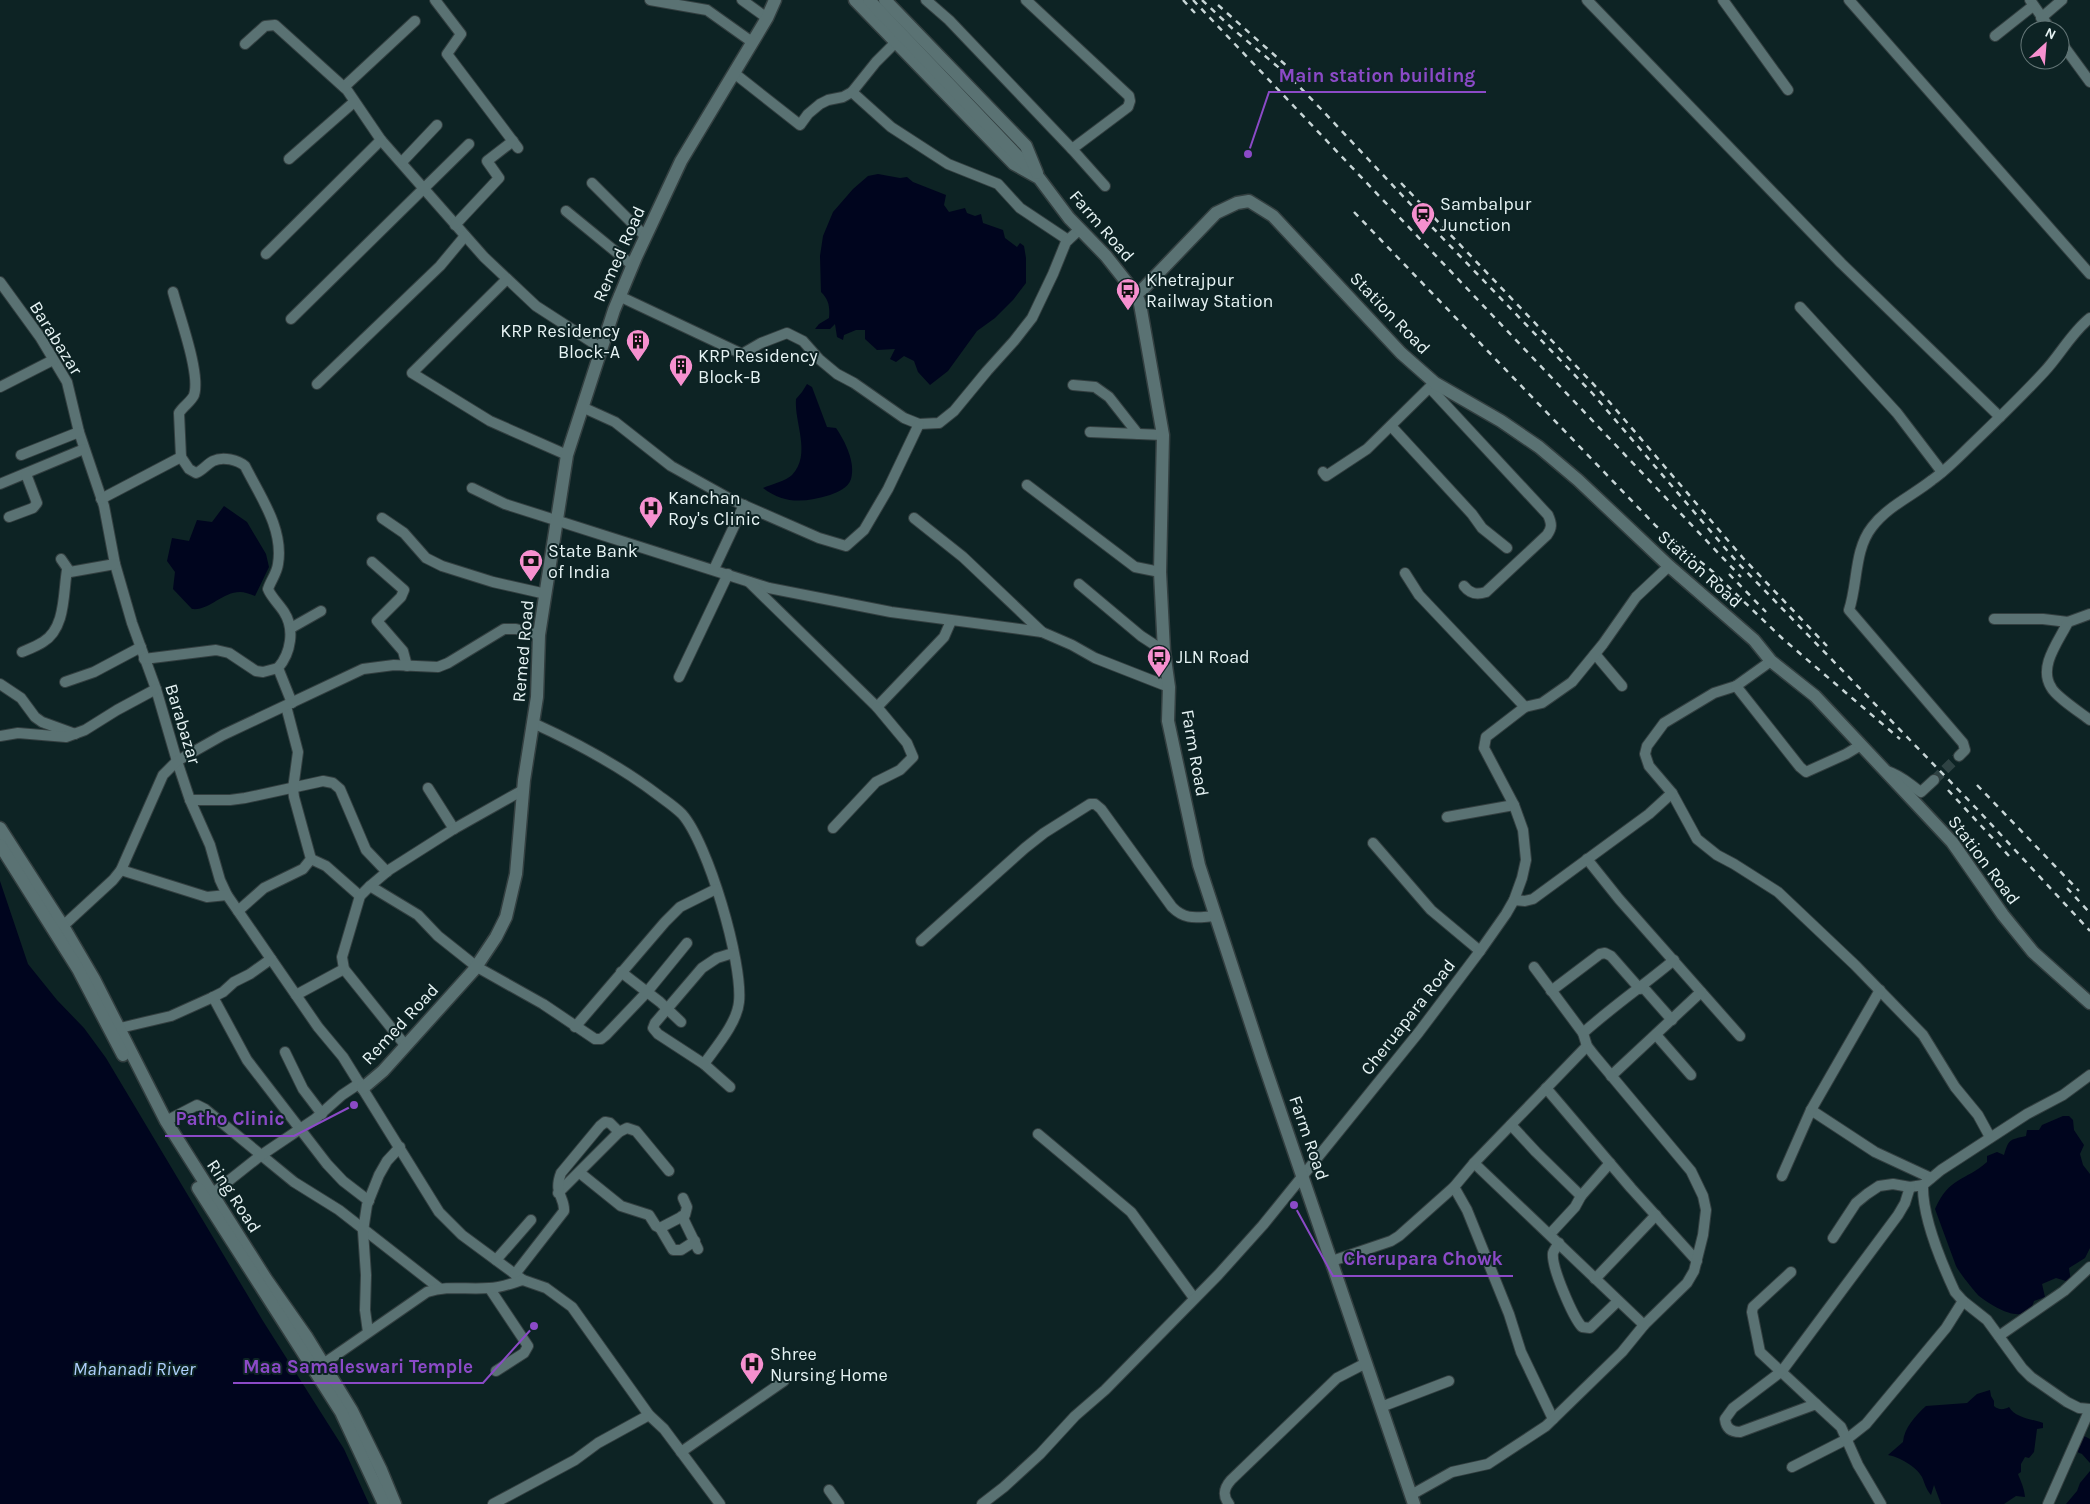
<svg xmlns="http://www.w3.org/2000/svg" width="2090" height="1504" font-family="Karla,sans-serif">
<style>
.water{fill:#00051e}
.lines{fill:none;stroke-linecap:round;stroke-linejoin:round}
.street-tunnel{stroke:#2e4243;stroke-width:10;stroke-dasharray:10 5;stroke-linecap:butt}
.street-casing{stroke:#333f40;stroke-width:12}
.secondary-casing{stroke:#333f40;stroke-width:15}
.street{stroke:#5a7273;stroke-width:10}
.secondary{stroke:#5a7273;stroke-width:12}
.rail{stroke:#c7d5d6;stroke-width:2.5;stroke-dasharray:6 6;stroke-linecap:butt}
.labels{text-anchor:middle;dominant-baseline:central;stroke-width:4;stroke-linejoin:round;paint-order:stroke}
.poi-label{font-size:18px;fill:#e6f3f4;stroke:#0d2324;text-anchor:start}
.street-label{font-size:18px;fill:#e6f3f4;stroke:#0d2324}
.water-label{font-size:19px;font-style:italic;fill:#afd0fd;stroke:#0d2324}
.leader{fill:none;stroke:#8b4ac7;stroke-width:2}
.callout-dot{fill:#8b4ac7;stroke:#0d2324;stroke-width:2}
.callout-label{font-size:19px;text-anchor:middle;font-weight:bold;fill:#8b4ac7;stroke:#0d2324;stroke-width:4;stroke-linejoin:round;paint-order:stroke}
</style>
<rect width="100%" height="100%" fill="#0d2324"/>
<!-- water -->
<g class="water">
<path d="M878 174 900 178 907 177 913 182 946 195 944 205 949 212 965 208 967 213 975 216 981 214 983 223 1003 230 1005 238 1017 247 1020 243 1024 246 1026 258V283L1013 300 995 318 977 331 948 371 930 385 918 372 914 361 904 356 896 362 890 359 895 349 877 350 865 339V330H856L844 335 843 340 837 337 835 324 830 329H815L819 324 829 318C830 307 829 300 821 292L820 256 823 236 833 212 853 189 868 176Z"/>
<path d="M807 384 812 387 827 427 836 428C845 441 856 463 851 479 848 488 838 492 830 495 806 502 785 505 763 488 772 484 786 481 792 475 812 454 794 423 796 399L802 392Z"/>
<path d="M224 506 247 522 266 554 269 567 255 596C250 594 244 592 240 592 222 592 209 611 192 609L173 589 175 572 167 561 172 538 189 541 197 520 212 522Z"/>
<polygon points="0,881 28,964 57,1000 84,1028 106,1058 263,1321 344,1449 369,1504 0,1504"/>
<path d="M2063 1116H2069L2073 1120 2074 1130 2084 1145 2080 1154 2083 1165 2090 1174V1248L2085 1258 2069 1268 2071 1282 2076 1288H2071L2066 1281 2056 1278 2042 1284 2045 1297 2034 1301C2027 1328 1993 1307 1979 1296 1975 1292 1958 1271 1956 1266L1935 1209C1950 1176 1964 1182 1987 1162V1156L1997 1152 2004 1155C2009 1139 2009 1140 2026 1136L2027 1130H2039L2042 1125Z"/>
<path d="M1990 1390 1991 1396 1994 1401V1406C1998 1410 2004 1410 2009 1407 2015 1418 2032 1419 2043 1423V1428L2037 1429 2034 1452 2029 1458 2025 1457 2021 1464V1472L2018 1474C2021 1482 2024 1487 2025 1497L2016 1496 2004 1504H1941L1934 1485 1931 1495C1926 1489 1925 1484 1922 1477 1916 1466 1899 1457 1888 1455L1903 1442C1904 1428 1916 1415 1926 1406L1967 1403 1977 1394Z"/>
<polygon points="2082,1435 2090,1439 2090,1463 2082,1454 2067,1448 2070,1443"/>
<polygon points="2090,1471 2090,1504 2066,1504 2077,1491 2080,1483"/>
</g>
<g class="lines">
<!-- street-tunnel -->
<polyline class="street-tunnel" points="1934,780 1959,756"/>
<!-- street casing -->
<g class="street-casing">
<g id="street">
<polyline points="435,0 461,34 447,54 518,148"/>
<polyline points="650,0 707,10 752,42"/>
<polyline points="742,0 767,18"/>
<polyline points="926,0 949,20 1072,149 1128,107 1130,101 1129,96 1026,0"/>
<polyline points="1587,0 1841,263 2000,417"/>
<polyline points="1723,0 1788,90"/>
<polyline points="1849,0 2090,274"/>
<polyline points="2030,0 2051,30"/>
<polyline points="2041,18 2062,0"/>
<polyline points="1995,36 2033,6"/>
<polyline points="2060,41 2090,82"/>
<polyline points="245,44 265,26 275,25 347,90 381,140 484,257 536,306 601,348"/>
<polyline points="734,73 800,125 808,114 820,104 828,100 843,97 852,92 876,62 895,43"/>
<polyline points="344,87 415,21"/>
<polyline points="852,92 891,127 948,164 998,184 1020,208 1068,240"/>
<polyline points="1072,149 1105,186"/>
<polyline points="289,159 354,102"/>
<polyline points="402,162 437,125"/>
<polyline points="592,183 645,236"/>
<polyline points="566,211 632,265"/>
<polyline points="455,225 499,178 487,161 513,141"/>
<polyline points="266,254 381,140"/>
<polyline points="507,279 412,373 490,421 567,455"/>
<polyline points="0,282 40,337 67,382 79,432 104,506 115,564 132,623 156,689 177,761 190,800 210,845 220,880 227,895 318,1027 343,1057 439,1212 462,1235 523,1280 546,1288 572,1307 649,1415 664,1429 720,1504"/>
<polyline points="619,296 742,354 761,343 787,333 803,341 819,359 837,374 854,383 904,418 919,424 939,423 954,411 987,371 1014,341 1032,318 1053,274 1066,242 1080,229"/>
<polyline points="1800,307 1897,413 1942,472"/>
<polyline points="291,319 469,144"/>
<polyline points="317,384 440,266 465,236"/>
<polyline points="1073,385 1095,387 1109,397 1138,434"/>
<polyline points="0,387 53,360"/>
<path d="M1430 388 1548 515C1552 524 1552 528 1547 535L1486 592C1477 595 1470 594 1464 586"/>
<polyline points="582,407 615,422 671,466 732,500 819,538 846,546 864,530 888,489 919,424"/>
<polyline points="1391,426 1472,514 1482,528 1507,548"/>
<polyline points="1090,432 1163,435"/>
<polyline points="21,455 79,432"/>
<path d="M181 457 189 469 196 473C203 470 207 464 213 461 223 456 238 460 245 466 260 496 284 529 278 564 277 573 271 580 268 589 271 597 279 604 284 612 295 629 291 653 278 668L292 703"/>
<polyline points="1323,472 1326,476 1367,449 1434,383"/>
<polyline points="0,484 84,449"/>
<polyline points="1027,485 1135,567 1160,572"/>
<polyline points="472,488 505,504 769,588 891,612 1042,632 1072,645 1095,658 1169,687"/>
<path d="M101 499 181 457 179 413C183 406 191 402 194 395 201 374 179 315 173 292"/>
<polyline points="9,517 33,508 37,503 26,474"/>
<polyline points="382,518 404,533 426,558 442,566 493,582 546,594"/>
<polyline points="914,518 963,557 1042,632"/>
<polyline points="61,559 70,572 115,564"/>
<polyline points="372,562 404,590 401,597 377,621 403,651 407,666"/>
<polyline points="714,569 744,505"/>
<polyline points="1405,573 1419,595 1525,707"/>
<polyline points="749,582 877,707 944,637 951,621"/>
<polyline points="1079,584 1141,636 1164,651"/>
<polyline points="1994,619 2043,619 2068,622 2090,614"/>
<path d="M2068 622C2059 641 2038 666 2051 687 2055 696 2081 713 2090 720"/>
<polyline points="291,628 321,611"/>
<path d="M22 652C29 649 37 646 43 642 66 628 63 593 67 570"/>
<polyline points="1595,654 1622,686"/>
<polyline points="144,659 216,650 229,653 256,671 263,672 278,668"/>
<polyline points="1771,661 1736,686 1714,693 1664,723 1647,746 1645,754 1649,766 1672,793 1697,839 1717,855 1734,864 1778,892 1855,965 1923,1035 1955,1087 1978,1115 1990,1137"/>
<polyline points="679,677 728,574"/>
<polyline points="65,682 94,672 141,647"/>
<polyline points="0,684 21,698 35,717 42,722 75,734"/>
<polyline points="1736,686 1800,767 1806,772 1846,754 1861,745"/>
<path d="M533 723C577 743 620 766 658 795 666 801 675 807 682 814 708 843 743 963 739 1002 737 1023 716 1047 704 1064"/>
<polyline points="0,736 18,733 66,737 85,730 117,710 156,689"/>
<path d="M1959 756 1965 750 1963 743 1849 610C1858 583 1854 550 1872 527 1888 506 1912 496 1932 480 1945 471 1957 459 1969 447 1994 423 2020 398 2044 372 2060 355 2072 332 2090 318"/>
<path d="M1887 771C1901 775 1909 784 1921 792L1934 780"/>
<polyline points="428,788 454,829"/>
<polyline points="190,800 230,800 245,798 323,781 333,783 340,789 366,850 387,872"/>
<polyline points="1447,817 1514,805"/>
<polyline points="833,828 876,782 900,770 913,757 907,743 877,707"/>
<polyline points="1373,843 1431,910 1480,951"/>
<polyline points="311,859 326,866 360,896"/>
<polyline points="1587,859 1619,899 1740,1036"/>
<polyline points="121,870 207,897 227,895"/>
<polyline points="370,886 418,915 438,936 477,967 543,1004 595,1039 601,1039 606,1035 647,992 687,943"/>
<polyline points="1514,900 1525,901 1533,899 1649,814 1672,793"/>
<polyline points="238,911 264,888 303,869 311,859 294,797 293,789 298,752 286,706"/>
<polyline points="63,926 113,880 121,870 163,775 177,761 223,735 363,669 394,665 438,667 448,663 504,629 516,629 539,635"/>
<path d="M921 941 1025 848 1044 833 1090 804H1095L1101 809 1172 907C1186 921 1197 917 1216 916"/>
<polyline points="1534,967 1583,1033"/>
<polyline points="621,972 660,1002 681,1022"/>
<polyline points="1642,986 1672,1020"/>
<polyline points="1551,991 1600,954 1605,953 1611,956 1640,989"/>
<polyline points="296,995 344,969"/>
<polyline points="213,997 247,1060 327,1164 343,1181 369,1201"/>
<polyline points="575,1027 665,922 680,907 716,889"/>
<polyline points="120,1028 171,1016 211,998 223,992 234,982 250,974 271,959"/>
<polyline points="1657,1036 1691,1075"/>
<polyline points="405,1045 344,969 342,957 360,896 370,886 389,870 452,830 523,790"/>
<polyline points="285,1052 303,1089 322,1114"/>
<polyline points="1611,1076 1701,992"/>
<polyline points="730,1087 704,1064 658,1034 653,1028 655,1023 702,968 717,958 733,953"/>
<polyline points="1546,1088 1631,1188 1697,1261"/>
<polyline points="1811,1110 1875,1152 1931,1178"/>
<polyline points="166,1121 197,1105 205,1109 294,1182 339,1210 439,1288"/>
<polyline points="1511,1125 1536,1152 1581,1196 1575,1207 1550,1234"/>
<polyline points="1038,1134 1131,1212 1194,1298"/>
<polyline points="1474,1163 1644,1325"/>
<polyline points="580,1173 621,1206 649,1215 656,1226 660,1228 685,1215 687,1207 683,1198"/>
<polyline points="1782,1176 1811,1110 1880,990"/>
<path d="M1923 1185C1922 1216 1942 1264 1955 1292L1963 1301 1987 1320 2022 1368 2031 1377 2067 1402 2079 1408 2090 1409"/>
<polyline points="1454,1187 1467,1210 1509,1314 1521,1352 1553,1419"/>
<polyline points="558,1193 619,1132"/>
<polyline points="212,1194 260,1156 315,1119 342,1095 360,1083"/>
<polyline points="1581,1196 1610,1163"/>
<polyline points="682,1216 698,1249"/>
<polyline points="660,1228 673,1250 681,1250 695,1241"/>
<polyline points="1833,1238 1856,1203 1867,1194 1879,1186 1893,1184 1910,1187 1923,1185 1941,1170 2027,1114 2063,1095 2090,1075"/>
<path d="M1559 1243C1557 1246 1554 1250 1553 1253 1551 1267 1573 1317 1582 1327L1590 1328 1618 1301"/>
<polyline points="496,1260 531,1220"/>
<polyline points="1332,1261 1391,1241 1399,1236 1454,1187 1474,1163 1587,1046"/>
<polyline points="1791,1272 1753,1307 1752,1312 1760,1352 1816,1404"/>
<path d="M515 1274 564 1211C565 1197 553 1194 561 1173L600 1126 605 1122 610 1123 619 1132 627 1128 636 1131 669 1171"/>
<polyline points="1595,1279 1656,1215"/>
<polyline points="490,1289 528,1346 524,1353 496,1371"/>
<polyline points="368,1332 365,1310 366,1275 363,1231 367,1205 379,1175 387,1161 400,1147"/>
<polyline points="1999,1336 2064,1291 2090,1267"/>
<path d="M323 1364 427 1292C448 1285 467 1290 489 1288 500 1288 512 1283 523 1280"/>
<polyline points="1381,1407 1449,1381"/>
<polyline points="681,1452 784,1381"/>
<polyline points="1792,1467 1847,1439 1866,1424 1946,1328 1963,1301"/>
<polyline points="829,1490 839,1504"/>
<path d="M1411 1495 1452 1472 1488 1464 1546 1426 1622 1352 1644 1325 1687 1283 1694 1271 1703 1235 1706 1210 1703 1196 1691 1171 1594 1055 1587 1046 1583 1033C1612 1007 1644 985 1674 960"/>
<polyline points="493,1504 575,1460 598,1443 649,1415"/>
<polyline points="982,1504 1004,1487 1040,1454 1075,1416 1105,1390 1218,1275 1263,1225 1419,1032 1480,951 1506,914 1514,900 1522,878 1526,860 1523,830 1514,805 1484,748 1486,737 1525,707 1542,703 1572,682 1603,644 1636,597 1669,566"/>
<path d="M1229 1504C1222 1495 1224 1488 1231 1480L1337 1378 1366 1363"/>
<path d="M1881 1504 1858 1465 1841 1427 1816 1404 1740 1432C1731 1432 1726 1428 1725 1419L1733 1408 1782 1371 1898 1215 1905 1203 1910 1187"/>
<polyline points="2048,1504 2090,1409"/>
</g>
</g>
<!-- secondary casing -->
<g class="secondary-casing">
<g id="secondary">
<polyline points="855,0 1014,164 1039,178 1069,218 1106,256 1136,294 1140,304 1163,435 1160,572 1164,651 1169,687 1168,721 1199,865 1262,1058 1414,1504"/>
<polyline points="869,0 1028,167"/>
<polyline points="885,0 1026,146 1037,173"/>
<polyline points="1136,294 1144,288 1216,213 1237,203 1249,201 1273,216 1401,353 1435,383 1501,421 1539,447 1578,480 1669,566 1754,640 1771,661 1815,696 1952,842 2003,915 2033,952 2090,1003"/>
<polyline points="0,828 63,926 94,979 166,1121 266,1279 306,1336 352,1411 381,1470 395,1504"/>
<polyline points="0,845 78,969 123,1055"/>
<polyline points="363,1088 383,1071 474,970 496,937 506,917 516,874 524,780 537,697 539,635 567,455 614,310 636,257 681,161 767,18 775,0"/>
<polyline points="198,1188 341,1412 384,1504"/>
</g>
</g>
<!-- street -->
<use href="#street" class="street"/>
<!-- secondary -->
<use href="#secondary" class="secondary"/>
<!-- rail -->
<g class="rail">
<polyline points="1183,0 1195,13"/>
<polyline points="1193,0 1741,577"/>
<polyline points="1202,0 1234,30 1290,77 1321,109 1431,226 1593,394 1737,562 1977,809 2090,931"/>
<polyline points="1218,5 1289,68"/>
<polyline points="1401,183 1600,391 1743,558 1827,646"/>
<polyline points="1354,212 1656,526 1712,571 1783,639 1900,739"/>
<polyline points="1729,574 1766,612"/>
<polyline points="1977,785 2079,891"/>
<polyline points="1948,790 2009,856"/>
<polyline points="2067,888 2090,913"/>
</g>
</g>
<!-- icons -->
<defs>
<g id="station-pin" transform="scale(1.25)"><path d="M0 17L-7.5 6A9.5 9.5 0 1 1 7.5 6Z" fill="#f690cf" stroke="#0d2324"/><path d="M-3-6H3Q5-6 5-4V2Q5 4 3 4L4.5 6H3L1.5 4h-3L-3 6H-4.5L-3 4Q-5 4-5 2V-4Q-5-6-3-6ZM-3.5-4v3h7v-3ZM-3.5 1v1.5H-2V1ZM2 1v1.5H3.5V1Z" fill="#111"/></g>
<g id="bus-pin" transform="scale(1.25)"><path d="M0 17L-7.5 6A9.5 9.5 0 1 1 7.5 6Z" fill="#f690cf" stroke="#0d2324"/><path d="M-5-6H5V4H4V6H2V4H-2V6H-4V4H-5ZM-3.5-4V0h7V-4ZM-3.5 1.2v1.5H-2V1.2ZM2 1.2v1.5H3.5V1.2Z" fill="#111"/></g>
<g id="building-pin" transform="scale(1.25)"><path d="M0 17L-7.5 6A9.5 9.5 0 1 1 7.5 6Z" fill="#f690cf" stroke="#0d2324"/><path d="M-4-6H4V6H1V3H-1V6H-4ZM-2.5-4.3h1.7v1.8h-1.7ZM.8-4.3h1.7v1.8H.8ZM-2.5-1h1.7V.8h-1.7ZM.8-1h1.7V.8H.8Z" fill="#111"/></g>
<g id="hospital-pin" transform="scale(1.25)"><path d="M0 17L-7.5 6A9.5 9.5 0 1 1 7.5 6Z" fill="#f690cf" stroke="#0d2324"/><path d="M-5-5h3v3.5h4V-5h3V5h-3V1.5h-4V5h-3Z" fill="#111"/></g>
<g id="bank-pin" transform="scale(1.25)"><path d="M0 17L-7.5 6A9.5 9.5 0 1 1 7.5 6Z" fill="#f690cf" stroke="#0d2324"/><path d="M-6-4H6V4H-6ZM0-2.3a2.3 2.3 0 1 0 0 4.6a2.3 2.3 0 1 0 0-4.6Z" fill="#111"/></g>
</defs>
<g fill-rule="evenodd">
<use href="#station-pin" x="1423" y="214"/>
<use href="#bus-pin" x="1128" y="290"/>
<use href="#building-pin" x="638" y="341"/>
<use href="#building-pin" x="681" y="366"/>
<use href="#hospital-pin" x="651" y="508"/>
<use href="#bank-pin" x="531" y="561"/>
<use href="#bus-pin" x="1159" y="657"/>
<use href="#hospital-pin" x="752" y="1364"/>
</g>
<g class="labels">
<!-- poi labels -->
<g class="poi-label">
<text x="1440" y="204">Sambalpur<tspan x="1440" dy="21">Junction</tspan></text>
<text x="1146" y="280">Khetrajpur<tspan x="1146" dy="21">Railway Station</tspan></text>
<text x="620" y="331" text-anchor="end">KRP Residency<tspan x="620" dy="21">Block-A</tspan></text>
<text x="698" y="356">KRP Residency<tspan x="698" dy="21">Block-B</tspan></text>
<text x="668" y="498">Kanchan<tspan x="668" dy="21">Roy's Clinic</tspan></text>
<text x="548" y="551">State Bank<tspan x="548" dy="21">of India</tspan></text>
<text x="1176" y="657">JLN Road</text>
<text x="770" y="1354">Shree<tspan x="770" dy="21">Nursing Home</tspan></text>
</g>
<!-- street labels -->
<g class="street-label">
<text transform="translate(1102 226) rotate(49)">Farm Road</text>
<text transform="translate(619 254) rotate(-66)">Remed Road</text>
<text transform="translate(1390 313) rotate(46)">Station Road</text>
<text transform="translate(56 338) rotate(58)">Barabazar</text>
<text transform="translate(1700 569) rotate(42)">Station Road</text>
<text transform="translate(523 651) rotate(-85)">Remed Road</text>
<text transform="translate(183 724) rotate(73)">Barabazar</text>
<text transform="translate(1195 753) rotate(80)">Farm Road</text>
<text transform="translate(1984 860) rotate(53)">Station Road</text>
<text transform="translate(1408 1017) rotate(-52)">Cheruapara Road</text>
<text transform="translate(400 1024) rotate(-47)">Remed Road</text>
<text transform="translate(1309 1138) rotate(71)">Farm Road</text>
<text transform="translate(234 1196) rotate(57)">Ring Road</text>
</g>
<!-- water labels -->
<g class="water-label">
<text x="134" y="1369">Mahanadi River</text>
</g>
</g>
<!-- callouts -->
<path class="leader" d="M1248 154L1269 92H1486M354 1105L294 1136H165M1294 1205L1333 1276H1513M534 1326L483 1383H233"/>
<g class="callout-dot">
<circle cx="1248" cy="154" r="5"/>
<circle cx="354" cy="1105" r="5"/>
<circle cx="1294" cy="1205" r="5"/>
<circle cx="534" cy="1326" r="5"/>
</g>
<g class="callout-label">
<text x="1377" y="82">Main station building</text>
<text x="230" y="1125">Patho Clinic</text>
<text x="1423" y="1265">Cherupara Chowk</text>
<text x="358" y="1373">Maa Samaleswari Temple</text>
</g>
<!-- north arrow -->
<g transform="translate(2045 45) rotate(26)"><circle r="24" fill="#0d2324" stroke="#647677"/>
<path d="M0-4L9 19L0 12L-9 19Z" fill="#f690cf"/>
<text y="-8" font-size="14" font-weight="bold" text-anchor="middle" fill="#e6f3f4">N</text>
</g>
</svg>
